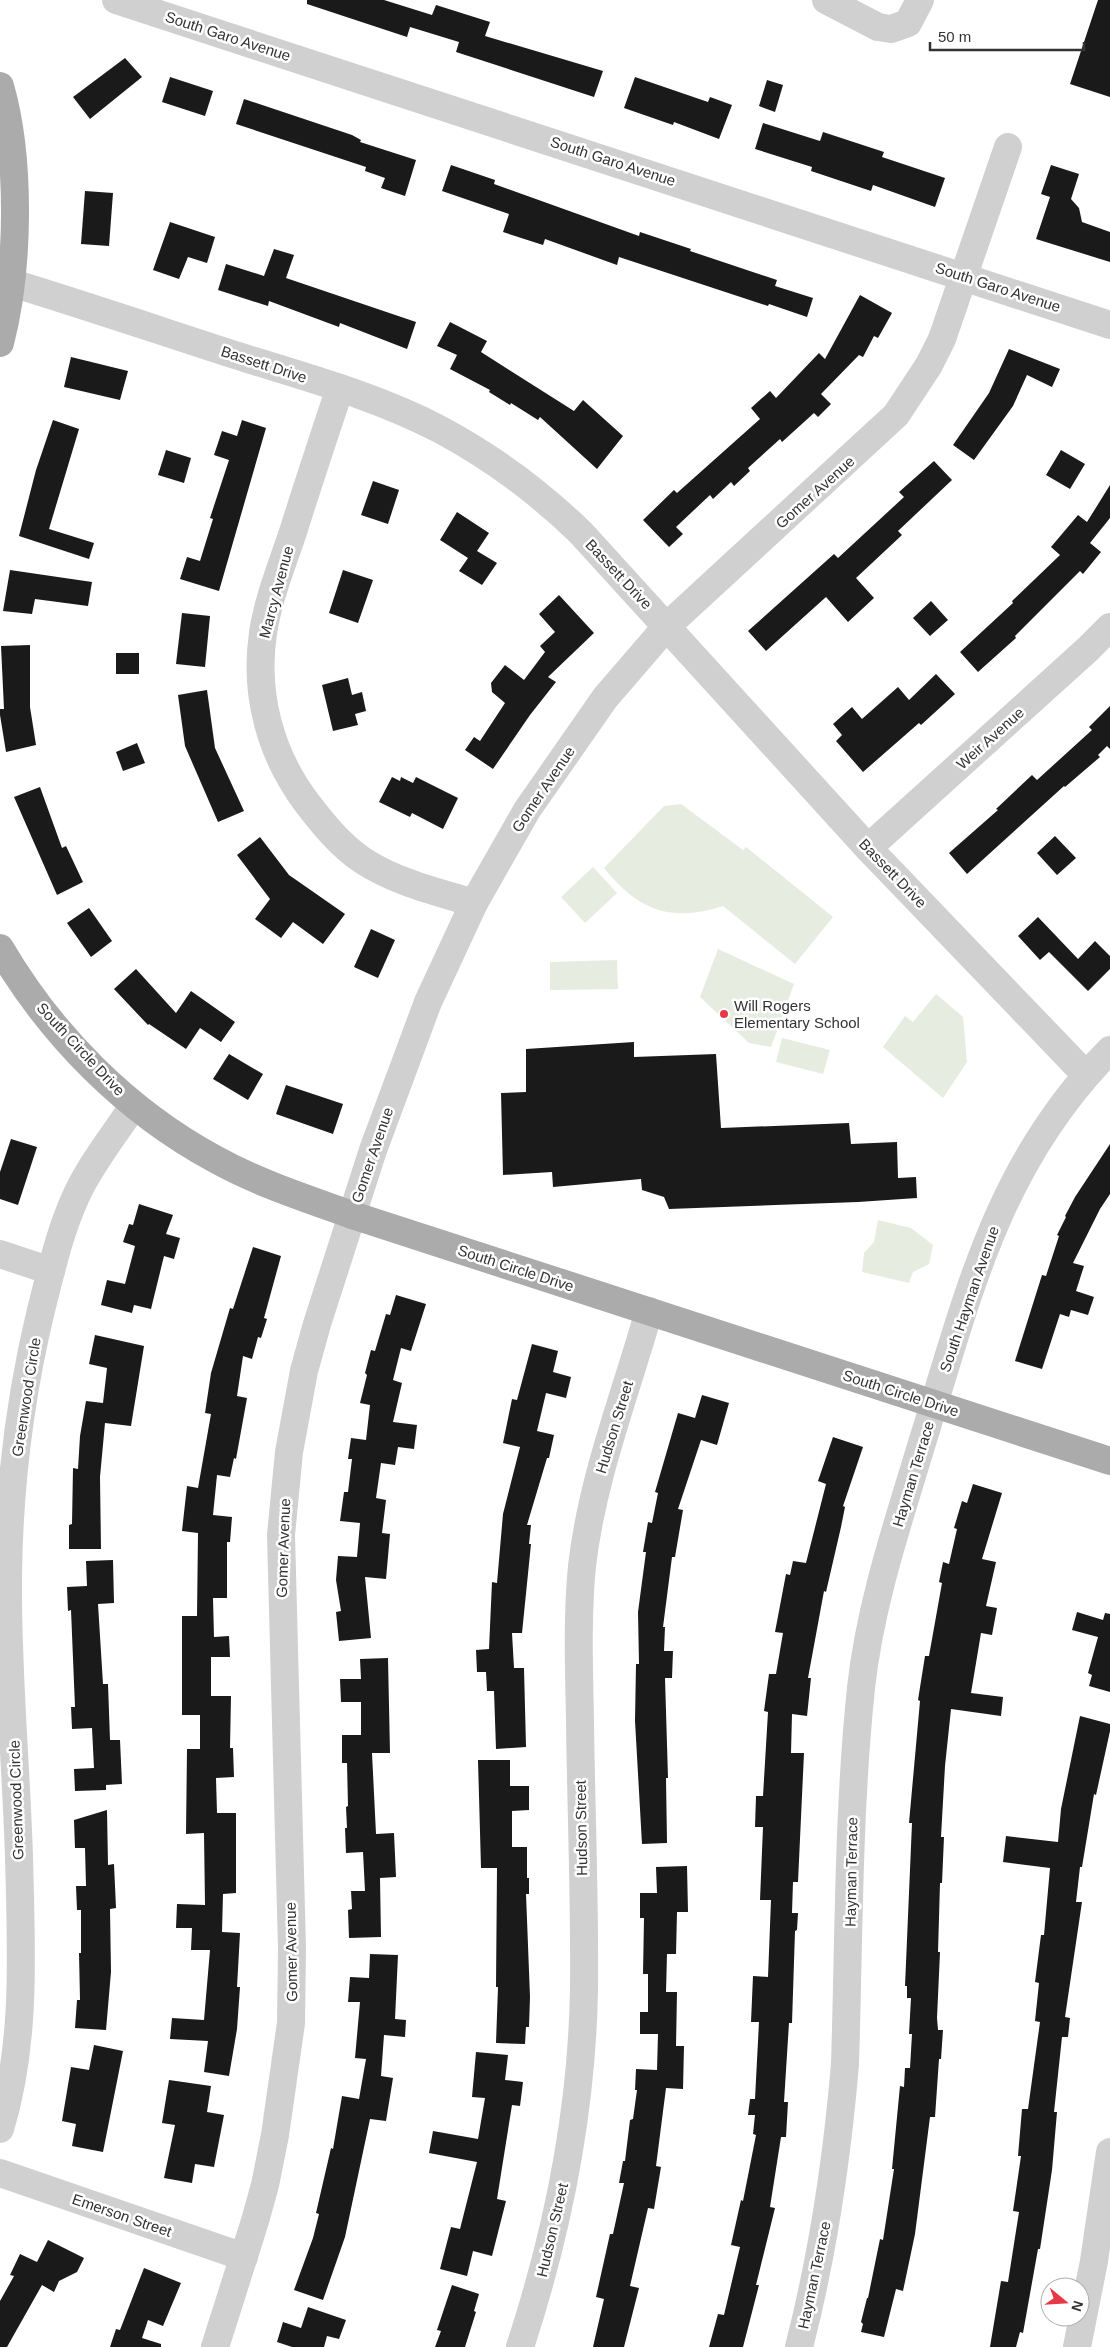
<svg xmlns="http://www.w3.org/2000/svg" width="1110" height="2347" font-family="Helvetica,sans-serif">
<style>
.green{fill:#e6ecdf}
.building{fill:#1a1a1a}
.lines{fill:none;stroke-linecap:round;stroke-linejoin:round}
.minor{stroke:#d0d0d0;stroke-width:28}
.major{stroke:#ababab;stroke-width:28}
.poi-dot{fill:#e63946;stroke:#fff;stroke-width:2}
.labels{text-anchor:middle;dominant-baseline:central;stroke-width:5;stroke-linejoin:round;paint-order:stroke}
.street-label{font-size:15px;fill:#333;stroke:#fff}
.poi-label{font-size:15px;fill:#333;stroke:#fff;text-anchor:start}
</style>
<rect width="100%" height="100%" fill="#fff"/>
<!-- green -->
<g class="green">
<path d="M681 804 743 850 746 847 833 917 795 964 723 906C670 923 638 910 604 868L664 806Z"/>
<polygon points="593,867 617,893 585,923 561,897"/>
<polygon points="718,949 794,984 771,1047 749,1043 700,997"/>
<polygon points="617,960 618,989 550,990 550,962"/>
<polygon points="936,994 963,1017 967,1062 943,1098 883,1047 905,1016 913,1022"/>
<polygon points="782,1038 830,1050 823,1074 776,1062"/>
<polygon points="878,1220 911,1228 933,1245 929,1264 913,1272 909,1283 862,1272 864,1253 874,1242"/>
</g>
<!-- building -->
<g class="building">
<polygon points="307,0 384,0 432,15 436,5 490,22 485,36 603,71 594,97 456,52 459,42 410,27 407,37 307,4"/>
<polygon points="1098,0 1110,0 1110,97 1070,84"/>
<polygon points="125,58 142,77 90,119 73,97"/>
<polygon points="170,77 213,91 205,116 162,102"/>
<polygon points="635,77 708,102 710,97 732,105 719,139 674,122 673,125 624,108"/>
<polygon points="767,80 783,85 775,112 759,106"/>
<polygon points="244,99 352,135 361,140 360,142 416,160 405,196 381,188 385,178 365,171 366,167 236,124"/>
<polygon points="763,123 820,141 823,132 884,152 882,157 945,178 935,207 873,185 871,191 811,171 812,167 755,149"/>
<polygon points="451,165 495,180 494,184 639,236 640,232 691,249 690,251 777,280 775,286 813,298 807,317 769,304 768,306 619,257 617,265 545,239 543,245 503,232 509,214 442,191"/>
<polygon points="1051,165 1079,174 1071,199 1079,208 1082,222 1110,232 1110,262 1036,239 1050,197 1041,194"/>
<polygon points="85,191 113,193 109,246 81,244"/>
<polygon points="170,222 215,237 207,263 188,257 179,279 153,270"/>
<polygon points="274,249 294,255 286,278 416,322 407,349 340,323 339,327 269,301 268,306 218,290 226,264 264,276"/>
<polygon points="860,295 892,313 878,338 874,336 863,357 859,355 821,394 831,404 818,417 814,413 782,442 780,439 748,468 750,471 734,486 731,482 713,499 710,495 676,527 683,534 669,547 643,520 674,490 677,493 760,419 751,408 770,391 776,398 819,353 825,359"/>
<polygon points="450,322 487,341 481,352 574,411 583,400 623,436 597,469 540,417 538,420 511,403 510,405 489,392 490,390 450,369 457,355 437,346"/>
<polygon points="1009,349 1060,369 1052,387 1027,375 1013,406 974,460 953,445 989,393"/>
<polygon points="71,357 128,371 120,400 64,387"/>
<polygon points="53,420 79,429 49,529 94,543 89,559 19,536 36,470"/>
<polygon points="242,420 266,428 219,591 180,579 187,557 200,561 213,519 210,518 229,460 214,455 222,431 237,436"/>
<polygon points="166,450 191,458 184,483 158,475"/>
<polygon points="1061,450 1085,464 1070,489 1046,475"/>
<polygon points="934,461 952,480 898,531 902,535 856,578 874,598 848,622 826,597 766,651 748,631 834,554 838,558 904,497 899,492"/>
<polygon points="373,481 399,490 388,524 361,515"/>
<polygon points="1110,485 1110,518 1090,543 1101,552 1083,574 1080,571 1015,636 1016,638 978,672 960,652 1013,603 1012,601 1060,555 1051,547 1078,515 1087,522"/>
<polygon points="457,512 489,533 477,551 497,563 482,585 459,571 468,558 440,540"/>
<polygon points="10,570 92,582 88,606 35,599 32,614 3,611"/>
<polygon points="343,570 373,580 358,623 329,613"/>
<polygon points="559,595 594,633 548,677 556,682 530,715 493,769 465,750 474,737 480,741 505,703 492,692 491,683 505,665 524,680 545,652 540,646 555,632 539,614"/>
<polygon points="931,601 948,620 930,636 913,618"/>
<polygon points="182,613 210,616 205,667 176,664"/>
<polygon points="30,645 30,707 36,745 6,752 0,715 0,709 4,709 1,646"/>
<rect x="116" y="653" width="23" height="21"/>
<polygon points="936,674 955,694 921,725 919,723 863,772 836,741 842,735 833,724 852,707 862,719 898,687 909,700"/>
<polygon points="348,678 352,695 362,692 366,711 355,714 358,725 333,731 322,685"/>
<polygon points="207,690 215,748 244,811 218,822 185,746 178,695"/>
<polygon points="1110,706 1110,749 1107,746 1098,755 1100,757 1065,787 1064,786 967,874 949,853 998,810 996,809 1032,775 1037,780 1092,730 1089,727"/>
<polygon points="137,743 145,763 123,771 116,752"/>
<polygon points="392,777 400,781 401,777 413,783 416,777 458,798 443,829 412,813 410,817 379,802"/>
<polygon points="40,787 62,848 66,846 83,882 57,895 14,797"/>
<polygon points="1055,836 1076,858 1057,875 1037,853"/>
<polygon points="260,837 289,875 345,914 323,944 293,922 281,938 255,919 270,899 237,855"/>
<polygon points="89,908 112,941 91,957 67,923"/>
<polygon points="1038,917 1078,959 1095,941 1110,956 1110,969 1088,991 1049,952 1040,960 1018,936"/>
<polygon points="371,929 395,940 378,978 354,967"/>
<polygon points="136,969 176,1013 191,991 235,1022 221,1042 200,1028 186,1049 149,1024 148,1025 114,989"/>
<polygon points="634,1042 634,1057 716,1054 721,1128 849,1123 851,1144 897,1142 898,1178 916,1177 917,1198 858,1202 669,1209 664,1197 642,1190 641,1179 553,1187 552,1172 503,1175 501,1093 526,1092 526,1049"/>
<polygon points="229,1054 263,1074 248,1100 213,1079"/>
<polygon points="286,1085 343,1104 333,1134 276,1114"/>
<polygon points="11,1139 37,1147 18,1205 0,1199 0,1172"/>
<polygon points="1110,1144 1110,1194 1100,1209 1073,1263 1084,1266 1076,1291 1094,1297 1088,1315 1071,1310 1069,1317 1060,1314 1042,1369 1015,1361 1042,1275 1046,1276 1059,1236 1057,1235 1066,1217 1065,1216 1075,1197"/>
<polygon points="139,1204 173,1215 166,1234 180,1238 174,1259 164,1256 151,1309 134,1305 132,1313 101,1305 107,1280 125,1284 135,1246 123,1242 129,1224 133,1225"/>
<polygon points="253,1247 281,1256 264,1318 267,1319 261,1338 258,1337 252,1359 243,1356 237,1396 247,1398 236,1459 234,1458 230,1477 217,1475 213,1515 232,1517 230,1542 227,1542 227,1598 213,1598 214,1637 229,1636 230,1657 211,1657 211,1696 231,1696 230,1748 233,1748 234,1777 216,1778 217,1813 236,1813 236,1893 223,1894 222,1932 240,1933 237,1987 240,1987 237,2029 229,2076 204,2072 208,2041 170,2039 172,2018 204,2020 210,1950 191,1950 192,1928 176,1928 177,1904 205,1905 204,1833 186,1834 187,1749 200,1749 200,1715 182,1715 182,1616 197,1616 198,1533 182,1531 187,1486 198,1488 211,1414 205,1413 211,1373 230,1308 233,1309"/>
<polygon points="396,1295 426,1304 411,1351 401,1348 393,1380 402,1383 393,1422 417,1425 414,1449 398,1447 395,1465 381,1463 376,1498 386,1500 382,1533 390,1534 386,1579 365,1577 371,1638 339,1641 336,1612 341,1611 336,1580 338,1556 357,1557 360,1523 340,1521 344,1492 348,1492 352,1459 348,1459 351,1438 366,1440 370,1405 360,1403 367,1375 365,1373 371,1350 375,1351 386,1314 390,1315"/>
<polygon points="95,1335 144,1346 131,1426 105,1423 100,1477 101,1549 69,1549 69,1525 72,1524 73,1468 78,1469 80,1436 86,1401 103,1403 107,1368 89,1364"/>
<polygon points="532,1344 558,1351 553,1372 571,1377 566,1398 546,1393 537,1431 554,1435 549,1458 547,1458 527,1525 531,1525 529,1544 531,1544 522,1633 512,1633 514,1668 524,1668 526,1747 496,1749 494,1691 487,1691 486,1672 477,1672 476,1650 489,1649 492,1582 497,1583 503,1514 520,1447 503,1443 512,1399 517,1400"/>
<polygon points="702,1395 729,1403 717,1445 701,1440 678,1509 683,1510 675,1557 672,1557 663,1627 665,1627 664,1651 673,1651 672,1678 665,1678 668,1778 666,1778 667,1843 642,1844 635,1721 636,1664 639,1664 638,1612 646,1552 643,1552 648,1522 652,1523 658,1493 655,1492 678,1413 695,1418"/>
<polygon points="833,1437 863,1447 843,1506 845,1507 841,1527 826,1592 824,1591 808,1678 811,1678 807,1716 792,1714 791,1753 804,1753 798,1882 793,1882 792,1913 798,1913 797,1930 795,1931 792,2023 789,2023 784,2102 788,2102 786,2137 781,2137 770,2207 775,2208 756,2285 759,2285 743,2347 709,2347 718,2314 724,2315 740,2247 731,2245 741,2200 743,2201 756,2135 753,2134 755,2115 748,2115 750,2099 755,2099 759,2022 751,2022 753,1976 768,1977 771,1900 760,1900 763,1827 755,1827 756,1796 763,1796 768,1712 764,1711 769,1674 776,1674 783,1633 775,1632 786,1574 790,1575 793,1561 806,1563 826,1484 818,1481"/>
<polygon points="973,1484 1002,1493 982,1559 996,1562 986,1606 997,1608 992,1635 981,1633 971,1693 1003,1697 1001,1716 951,1709 945,1766 941,1837 944,1837 942,1883 940,1883 938,1952 940,1952 937,2018 938,2030 943,2030 941,2059 939,2059 935,2117 930,2117 915,2234 903,2291 896,2289 884,2337 861,2332 863,2324 861,2322 867,2298 868,2298 880,2239 883,2240 894,2169 892,2169 900,2086 904,2087 905,2068 910,2068 912,2034 909,2034 911,1998 907,1998 907,1986 905,1986 912,1823 909,1823 920,1701 918,1700 925,1656 929,1656 942,1583 939,1582 943,1562 949,1564 957,1529 954,1528 962,1501 967,1503"/>
<polygon points="113,1560 114,1603 98,1604 103,1684 108,1684 110,1740 120,1740 122,1784 106,1785 106,1790 75,1791 74,1769 94,1768 92,1728 72,1729 71,1707 75,1707 71,1610 68,1611 67,1587 87,1586 86,1561"/>
<polygon points="1077,1612 1103,1620 1105,1613 1110,1614 1110,1692 1089,1686 1092,1675 1088,1673 1098,1637 1072,1630"/>
<polygon points="388,1658 390,1753 372,1753 376,1834 394,1833 396,1877 380,1878 381,1937 349,1938 348,1910 352,1909 351,1891 365,1891 363,1852 346,1853 345,1828 347,1828 346,1807 348,1806 347,1763 342,1763 342,1735 361,1735 361,1702 341,1702 340,1679 361,1679 360,1659"/>
<polygon points="1080,1716 1110,1724 1110,1731 1096,1795 1094,1794 1082,1867 1080,1867 1076,1902 1082,1902 1065,2017 1070,2018 1068,2037 1062,2037 1054,2112 1057,2112 1052,2170 1040,2249 1038,2249 1023,2333 1020,2332 1016,2347 990,2347 1001,2281 1008,2282 1019,2212 1013,2211 1021,2156 1018,2156 1022,2109 1028,2109 1040,2022 1035,2021 1039,1983 1035,1982 1041,1935 1044,1935 1050,1868 1003,1862 1006,1836 1058,1842 1061,1809"/>
<polygon points="478,1760 510,1760 510,1786 529,1786 529,1810 512,1811 512,1847 527,1847 527,1878 529,1878 529,1894 526,1894 530,1997 529,2027 526,2027 525,2044 496,2043 498,1987 496,1987 497,1868 481,1868"/>
<polygon points="107,1810 108,1865 114,1864 116,1908 110,1909 111,1972 106,2030 75,2028 77,2000 80,2000 79,1953 81,1953 81,1910 77,1910 76,1886 86,1886 85,1848 75,1848 74,1820"/>
<polygon points="687,1866 688,1912 677,1912 676,1954 667,1954 666,1992 677,1992 676,2046 684,2046 683,2089 666,2088 656,2166 661,2167 654,2209 648,2208 630,2286 639,2288 624,2347 593,2347 604,2299 596,2297 610,2234 613,2234 624,2183 619,2183 623,2161 625,2161 630,2120 633,2119 637,2090 635,2090 636,2069 657,2070 658,2034 640,2034 640,2012 648,2012 648,1974 643,1974 644,1918 640,1918 640,1893 657,1893 656,1867"/>
<polygon points="370,1954 398,1955 395,2019 406,2020 405,2037 384,2035 381,2076 393,2078 386,2121 370,2119 345,2237 323,2300 294,2290 313,2238 319,2214 316,2213 331,2148 333,2149 342,2096 359,2099 366,2059 355,2058 360,2002 348,2002 350,1977 369,1978"/>
<polygon points="94,2045 123,2051 103,2152 72,2146 76,2124 62,2121 71,2067 89,2070"/>
<polygon points="476,2052 508,2055 505,2080 523,2082 520,2106 512,2105 497,2199 506,2201 492,2256 473,2251 467,2276 440,2269 451,2227 460,2229 477,2162 429,2153 433,2131 478,2139 485,2098 472,2097"/>
<polygon points="169,2080 211,2086 207,2112 224,2115 214,2167 195,2164 192,2183 164,2178 175,2125 162,2123"/>
<polygon points="48,2240 84,2258 77,2272 59,2281 54,2292 42,2285 7,2347 0,2347 0,2301 14,2276 10,2275 20,2254 37,2262"/>
<polygon points="144,2268 181,2283 163,2326 148,2320 142,2338 161,2344 161,2347 110,2347 116,2329 120,2330"/>
<polygon points="452,2285 479,2294 474,2311 476,2312 465,2347 435,2347 441,2331 437,2330"/>
<polygon points="308,2307 346,2320 339,2339 327,2336 324,2347 292,2347 277,2342 283,2322 301,2328"/>
</g>
<g class="lines">
<!-- minor -->
<g class="minor">
<polyline points="116,0 1110,325"/>
<polyline points="826,0 878,27 891,29 908,23 920,0"/>
<path d="M12 283C87 306 161 331 235 355 304 377 377 396 441 430 493 458 539 492 581 533L868 848 1086 1075"/>
<path d="M340 388C324 436 308 484 293 532 282 565 268 599 263 633 254 694 270 754 307 803 323 824 340 845 362 860 395 882 437 892 474 903"/>
<polyline points="868,848 1088,649 1110,627"/>
<polyline points="0,1254 51,1271"/>
<path d="M0 2129C27 2041 21 1947 19 1856 16 1763 7 1670 8 1576 9 1486 20 1397 41 1310 51 1271 60 1230 77 1194 92 1162 115 1134 134 1105"/>
<polyline points="0,2173 244,2257"/>
<polyline points="215,2347 255,2221 265,2185 275,2135 291,2023 292,1948 281,1535 289,1452 304,1371 317,1324 373,1150 428,1002 474,903 527,810 605,698 667,626 896,415 929,365 942,339 1008,147"/>
<path d="M520 2347C558 2231 582 2112 584 1989 585 1899 581 1809 580 1720 579 1669 577 1617 582 1566 592 1478 625 1396 649 1311"/>
<path d="M799 2347C823 2254 837 2159 845 2064 849 1938 848 1812 861 1688 870 1604 898 1523 922 1443 968 1296 997 1164 1110 1050"/>
<polyline points="1077,2347 1094,2261 1110,2152"/>
</g>
<!-- major -->
<g class="major">
<path d="M0 86C21 159 19 270 0 343"/>
<path d="M0 948C51 1035 126 1111 215 1159 258 1183 305 1198 352 1215L1110 1461"/>
</g>
</g>
<!-- markers -->
<circle class="poi-dot" cx="724" cy="1014" r="5"/>
<g class="labels">
<!-- street labels -->
<g class="street-label">
<text transform="translate(228 36) rotate(18)">South Garo Avenue</text>
<text transform="translate(613 161) rotate(18)">South Garo Avenue</text>
<text transform="translate(998 287) rotate(18)">South Garo Avenue</text>
<text transform="translate(264 364) rotate(18)">Bassett Drive</text>
<text transform="translate(815 492) rotate(-42)">Gomer Avenue</text>
<text transform="translate(619 574) rotate(47)">Bassett Drive</text>
<text transform="translate(276 592) rotate(-75)">Marcy Avenue</text>
<text transform="translate(990 738) rotate(-42)">Weir Avenue</text>
<text transform="translate(543 789) rotate(-56)">Gomer Avenue</text>
<text transform="translate(893 873) rotate(46)">Bassett Drive</text>
<text transform="translate(81 1049) rotate(47)">South Circle Drive</text>
<text transform="translate(372 1155) rotate(-71)">Gomer Avenue</text>
<text transform="translate(516 1268) rotate(18)">South Circle Drive</text>
<text transform="translate(969 1299) rotate(-71)">South Hayman Avenue</text>
<text transform="translate(901 1393) rotate(18)">South Circle Drive</text>
<text transform="translate(26 1397) rotate(-81)">Greenwood Circle</text>
<text transform="translate(614 1427) rotate(-73)">Hudson Street</text>
<text transform="translate(913 1474) rotate(-73)">Hayman Terrace</text>
<text transform="translate(283 1548) rotate(-88)">Gomer Avenue</text>
<text transform="translate(16 1800) rotate(-92)">Greenwood Circle</text>
<text transform="translate(581 1828) rotate(-91)">Hudson Street</text>
<text transform="translate(851 1872) rotate(-89)">Hayman Terrace</text>
<text transform="translate(291 1952) rotate(-91)">Gomer Avenue</text>
<text transform="translate(122 2215) rotate(19)">Emerson Street</text>
<text transform="translate(552 2230) rotate(-77)">Hudson Street</text>
<text transform="translate(814 2275) rotate(-78)">Hayman Terrace</text>
</g>
<!-- poi labels -->
<g class="poi-label">
<text x="734" y="1005">Will Rogers<tspan x="734" dy="17">Elementary School</tspan></text>
</g>
</g>
<!-- north arrow -->
<g transform="translate(1065 2302) rotate(108)"><circle r="24" fill="#ffffff" stroke="#adadad"/>
<path d="M0-4L9 19L0 12L-9 19Z" fill="#e63946"/>
<text y="-8" font-size="14" font-weight="bold" text-anchor="middle" fill="#333333">N</text>
</g>
<!-- scale -->
<path d="M930 42v8h154v-8" fill="none" stroke="#333333" stroke-width="2.5"/>
<text x="938" y="42" font-size="15" fill="#333333" stroke="#ffffff" stroke-width="4" paint-order="stroke">50 m</text>
</svg>
